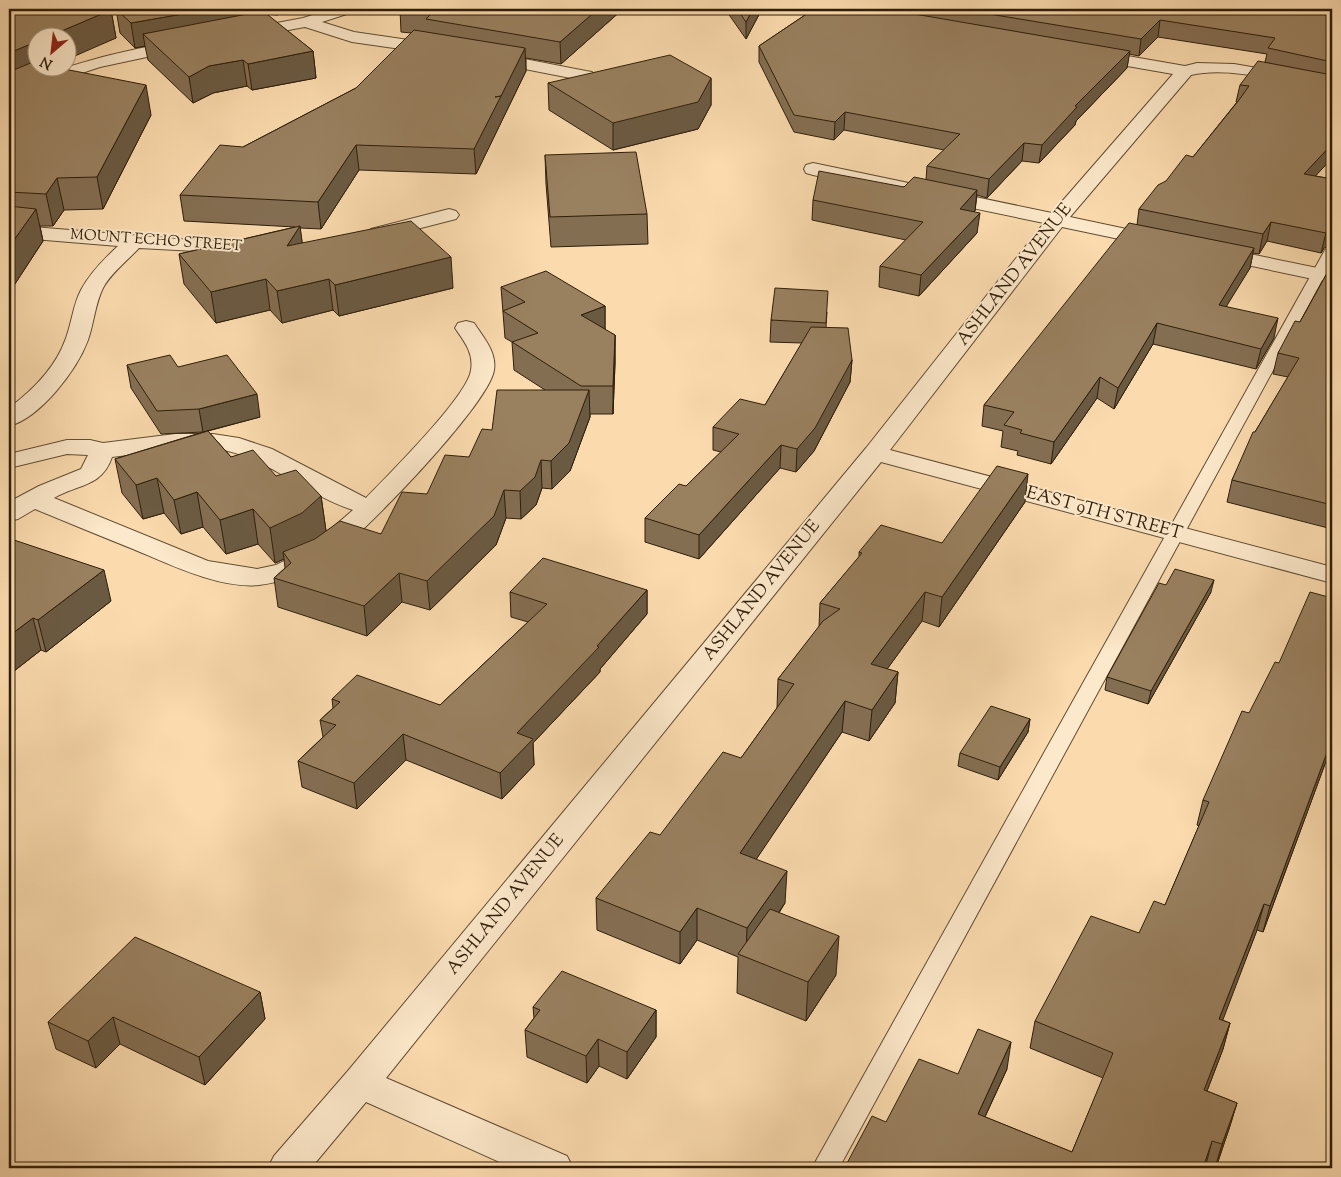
<svg xmlns="http://www.w3.org/2000/svg" width="1341" height="1177" font-family="'Sorts Mill Goudy',serif">
<style>
.lines{fill:none;stroke-linecap:round;stroke-linejoin:round}
.lane-casing{stroke:#614d33;stroke-width:2}
.street-casing{stroke:#614d33;stroke-width:2}
.lane{fill:#fce8ca;fill-rule:evenodd}
.street{fill:#fce8ca;fill-rule:evenodd}
.wall{fill:#846e52;stroke:#2e1e0a}
.shaded-wall{fill:#6b5a42;stroke:#2e1e0a}
.building{fill:#99805f;stroke:#2e1e0a}
.labels{text-anchor:middle;dominant-baseline:central;stroke-width:4;stroke-linejoin:round;paint-order:stroke}
.far-street-label{font-size:15px;fill:#2e1e0a;stroke:#fce8ca}
.street-label{font-size:18px;fill:#2e1e0a;stroke:#fce8ca}
</style>
<rect width="100%" height="100%" fill="#fbdbae"/>
<filter id="stains"><feTurbulence type="fractalNoise" baseFrequency=".004" numOctaves="4"/><feColorMatrix values="0 0 0 0 .2 0 0 0 0 .09 0 0 0 0 .02 0 0 0 .5 -.17"/></filter>
<radialGradient id="worn" r=".72"><stop offset=".6" stop-color="#630" stop-opacity="0"/><stop offset="1" stop-color="#630" stop-opacity=".3"/></radialGradient>
<g class="lines">
<!-- lane casing -->
<g class="lane-casing">
<polygon id="lane" points="1332,246 1332,262 839,1168 812,1168 1325,250"/>
</g>
<!-- street casing -->
<g class="street-casing">
<g id="street">
<polygon points="332,9 355,9 353,12 322,22 354,32 436,44 442,46 444,49 442,52 436,54 352,42 305,27 245,38 237,33 239,30 303,18"/>
<path d="M183 40 191 45 189 48 100 67 58 81 9 102V90C64 64 122 51 183 40Z"/>
<path d="M1093 50 1185 66 1197 63 1234 64 1332 81V91C1290 85 1233 65 1191 75L1070 217 1164 237 1167 241 1164 245 1157 247 1062 227 890 450 1332 567V583L881 462 386 1078 567 1156 573 1168H513L366 1102 311 1168H268L274 1156 347 1072 866 448 1044 223 813 175 806 173 804 169 806 165 813 163 1052 213 1173 74 1087 59 1085 55 1087 51Z"/>
<polygon points="489,52 586,71 592,72 595,76 592,80 586,81 483,61 481,57 483,53"/>
<polygon points="449,209 456,211 459,215 456,219 378,239 371,237 368,233 371,229"/>
<path d="M9 225 191 240 252 242 259 244 262 248 259 252 252 254 139 248C127 261 111 273 103 288 95 304 94 323 88 340 77 370 40 418 9 426V408C33 390 56 367 66 338 72 322 73 305 81 290 90 273 104 259 118 246L9 237Z"/>
<polygon points="1216,247 1332,271 1332,283 1209,257 1206,253 1209,249"/>
<path d="M466 321 474 323C483 337 497 352 494 370 489 405 358 540 326 561 305 574 283 582 259 585 219 589 169 564 133 549 100 536 67 522 35 509L18 519 9 521V502L39 486 81 469 88 455 67 454 9 468V454L67 440H90L103 443 175 434H213L239 438 272 449 366 498C387 476 468 396 471 370 474 353 464 341 455 328L458 323ZM213 448C265 455 304 494 353 510L308 549 276 565 257 569 208 561 54 498C78 484 102 487 112 457L175 449Z"/>
</g>
</g>
<!-- lane -->
<use href="#lane" class="lane"/>
<!-- street -->
<use href="#street" class="street"/>
</g>
<!-- wall -->
<g class="wall">
<polygon points="116,9 289,9 277,15 266,14 313,51 316,78 252,90 247,86 213,93 193,103 148,60 145,46 135,48 120,33"/>
<polygon points="623,9 561,64 526,58 526,71 476,174 359,170 321,229 300,228 302,243 453,288 339,316 333,310 282,323 270,310 216,323 184,284 179,254 295,227 184,221 180,195 243,147 356,88 411,33 401,32 400,10"/>
<polygon points="725,9 762,9 746,39"/>
<polygon points="814,9 1332,9 1332,158 1315,176 1332,179 1324,248 1321,253 1267,241 1259,254 1253,253 1250,268 1226,306 1274,338 1256,369 1153,344 1114,409 1097,398 1051,464 1017,455 1018,451 1001,447 1003,431 982,426 984,405 1137,225 1139,209 1166,181 1193,157 1237,102 1236,102 1240,85 1265,62 1267,54 1158,37 1139,56 1129,54 1127,68 1076,121 1075,125 1039,163 1022,161 987,198 977,195 975,211 974,212 977,233 919,296 879,287 880,266 906,240 812,220 813,200 904,187 926,180 927,166 944,150 844,130 834,140 794,132 759,62 759,46"/>
<polygon points="111,10 116,38 38,68 151,115 103,209 64,210 53,226 40,226 43,241 9,293 9,13"/>
<polygon points="711,78 711,105 698,129 613,150 549,110 548,83"/>
<polygon points="545,155 647,214 648,244 551,247 546,184"/>
<polygon points="1332,264 1332,529 1227,502 1232,480 1255,432 1288,377 1273,374 1278,353 1300,322"/>
<polygon points="501,287 605,306 605,330 615,335 615,363 613,414 590,414 590,417 570,471 552,489 542,488 536,505 521,519 506,518 496,545 430,610 402,602 367,636 278,607 274,578 285,568 284,559 275,563 258,544 226,554 203,527 181,534 164,513 143,519 122,493 115,459 203,432 161,434 131,388 127,365 260,417 208,431 231,457 321,496 326,531 381,534 469,457 492,430 545,390 514,370 512,342 505,338"/>
<polygon points="827,312 826,327 852,360 850,382 814,451 796,472 780,468 699,559 645,542 645,518 686,486 721,452 713,450 713,427 765,405 802,343 770,342 771,320"/>
<polygon points="1025,502 939,627 922,621 887,669 898,672 895,703 869,741 842,732 756,859 785,903 779,913 836,975 806,1021 737,993 738,957 697,940 680,964 597,930 596,898 741,758 777,708 778,679 819,627 820,603 859,557 859,552 942,543"/>
<polygon points="9,540 111,601 46,652 41,650 9,675"/>
<polygon points="647,590 647,614 600,669 600,672 533,743 534,765 502,799 406,760 357,809 302,787 298,761 323,737 320,720 333,708 332,699 440,705 528,622 511,617 510,592"/>
<polygon points="1211,592 1148,704 1105,690 1107,677"/>
<polygon points="1030,719 1028,732 998,780 958,766 960,753"/>
<polygon points="1332,745 1263,932 1257,930 1222,1020 1230,1023 1223,1049 1207,1091 1237,1103 1229,1129 1216,1168 1208,1168 1205,1167 1205,1168 845,1168 845,1167 886,1122 958,1074 1007,1069 985,1117 1072,1152 1103,1078 1030,1048 1035,1021 1139,933 1165,905 1199,826 1197,825 1203,800"/>
<polygon points="260,992 265,1019 205,1085 120,1044 96,1068 56,1049 48,1022"/>
<polygon points="533,1007 656,1010 656,1037 627,1079 599,1066 587,1083 527,1057 525,1030 534,1018"/>
</g>
<!-- shaded-wall -->
<g class="shaded-wall">
<polygon points="211,9 251,9 253,25 143,34 145,46 135,48 131,23"/>
<polygon points="277,9 289,9 277,15"/>
<polygon points="598,9 623,9 561,64 560,42"/>
<polygon points="753,9 762,9 746,39 746,22"/>
<polygon points="111,10 116,38 68,59 68,38 45,38"/>
<polygon points="1160,20 1158,37 1139,56 1141,39"/>
<polygon points="38,41 38,68 9,90 9,53"/>
<polygon points="525,48 526,71 476,174 474,149"/>
<polygon points="313,51 316,78 252,90 248,64"/>
<polygon points="1130,51 1127,68 1076,121 1075,125 1039,163 1042,145 1075,106"/>
<polygon points="243,60 247,86 213,93 193,103 189,77 209,66"/>
<polygon points="711,78 711,105 698,129 613,150 613,123"/>
<polygon points="146,85 151,115 103,209 97,177"/>
<polygon points="845,112 844,130 834,140 835,122"/>
<polygon points="1024,143 1022,161 987,198 989,179"/>
<polygon points="1332,144 1332,158 1300,193 1304,174"/>
<polygon points="356,145 359,170 321,229 318,202"/>
<polygon points="57,178 64,210 53,226 46,194"/>
<polygon points="977,190 975,211 958,229 960,209"/>
<polygon points="36,209 43,241 9,293 9,247"/>
<polygon points="980,213 977,233 919,296 921,275"/>
<polygon points="1271,222 1267,241 1259,254 1263,234"/>
<polygon points="300,226 304,256 287,246"/>
<polygon points="1332,228 1332,245 1324,248 1321,253 1326,233 1328,229"/>
<polygon points="1254,248 1250,268 1215,325 1219,305"/>
<polygon points="451,257 453,288 339,316 335,285"/>
<polygon points="266,279 270,310 216,323 211,292"/>
<polygon points="329,279 333,310 282,323 277,291"/>
<polygon points="605,306 605,333 581,315"/>
<polygon points="1278,318 1274,338 1256,369 1261,349"/>
<polygon points="1157,323 1153,344 1114,409 1118,388"/>
<polygon points="615,335 615,363 613,414 613,386"/>
<polygon points="852,360 850,382 814,451 796,472 797,449"/>
<polygon points="1100,377 1097,398 1051,464 1054,442"/>
<polygon points="589,390 590,417 570,471 552,489 551,461"/>
<polygon points="257,394 260,417 203,432 199,409"/>
<polygon points="781,445 780,468 699,559 699,535"/>
<polygon points="541,460 542,488 536,505 521,519 520,491"/>
<polygon points="1028,474 1025,502 939,627 942,597"/>
<polygon points="157,478 164,513 143,519 136,485"/>
<polygon points="504,490 506,518 496,545 430,610 427,581"/>
<polygon points="197,492 203,527 181,534 174,500"/>
<polygon points="321,496 326,531 307,547 283,552 284,559 275,563 270,528"/>
<polygon points="253,509 258,544 226,554 220,520"/>
<polygon points="104,570 111,601 46,652 38,620"/>
<polygon points="399,573 402,602 367,636 364,606"/>
<polygon points="1214,580 1211,592 1148,704 1151,691"/>
<polygon points="647,590 647,614 600,669 600,672 533,743 534,765 502,799 500,773 517,733 597,646"/>
<polygon points="925,592 922,621 869,694 871,664"/>
<polygon points="33,618 41,650 9,675 9,636"/>
<polygon points="898,672 895,703 869,741 872,710"/>
<polygon points="845,701 842,732 739,885 740,853"/>
<polygon points="1030,719 1028,732 998,780 1000,767"/>
<polygon points="403,734 406,760 357,809 354,783"/>
<polygon points="1332,739 1332,745 1263,932 1270,906"/>
<polygon points="787,871 785,903 747,957 746,957 747,928"/>
<polygon points="1264,904 1257,930 1213,1046 1219,1019"/>
<polygon points="697,908 697,940 680,964 680,932"/>
<polygon points="839,936 836,975 806,1021 808,982"/>
<polygon points="260,992 265,1019 205,1085 199,1057"/>
<polygon points="656,1010 656,1037 627,1079 627,1052"/>
<polygon points="113,1017 120,1044 96,1068 88,1041"/>
<polygon points="1230,1023 1223,1049 1197,1117 1204,1090"/>
<polygon points="598,1039 599,1066 587,1083 586,1056"/>
<polygon points="1011,1042 1007,1069 974,1140 978,1114"/>
<polygon points="1237,1103 1229,1129 1215,1168 1222,1144"/>
<polygon points="1212,1141 1205,1168 1203,1168"/>
</g>
<!-- building -->
<g class="building">
<polygon points="22,9 105,9 111,10 45,38 38,38 38,41 9,53 9,13"/>
<polygon points="116,9 211,9 131,23"/>
<polygon points="401,9 598,9 560,42 426,19 431,14 400,10"/>
<polygon points="737,9 753,9 746,22"/>
<polygon points="814,9 890,9 891,10 1130,51 1075,106 1077,107 1042,145 1024,143 989,179 927,166 960,134 845,112 835,122 794,115 759,46"/>
<polygon points="959,9 1332,9 1332,62 1268,48 1275,38 1160,20 1141,39"/>
<polygon points="263,11 313,51 248,64 243,60 209,66 189,77 143,34"/>
<polygon points="414,30 525,48 501,96 495,97 501,96 474,149 356,145 318,202 180,195 220,145 243,147 356,88"/>
<polygon points="670,55 711,78 698,102 613,123 548,83"/>
<polygon points="1258,61 1332,75 1332,144 1304,174 1332,179 1332,228 1328,229 1326,233 1271,222 1263,234 1139,209 1158,185 1166,181 1186,155 1193,157 1239,100 1249,86 1240,85"/>
<polygon points="33,62 38,63 38,68 59,68 146,85 97,177 57,178 46,194 9,192 9,72"/>
<polygon points="636,152 647,214 550,217 545,155"/>
<polygon points="819,171 904,187 914,177 977,190 960,209 980,213 921,275 880,266 923,222 813,200"/>
<polygon points="9,206 36,209 9,247"/>
<polygon points="411,221 451,257 335,285 329,279 277,291 266,279 211,292 179,254 300,226 287,246"/>
<polygon points="1129,223 1254,248 1219,305 1278,318 1261,349 1157,323 1118,388 1100,377 1054,442 1020,433 1022,430 1004,425 1014,412 984,405"/>
<polygon points="1332,264 1332,505 1232,480 1253,432 1255,432 1299,358 1278,353 1295,321 1300,322"/>
<polygon points="546,271 605,306 581,315 615,335 613,386 581,386 512,342 538,333 503,311 525,302 501,287"/>
<polygon points="775,288 828,291 826,323 771,320"/>
<polygon points="811,327 848,328 852,360 815,428 797,449 781,445 699,535 645,518 679,484 686,486 739,434 713,427 740,399 765,405"/>
<polygon points="170,355 178,367 227,355 257,394 199,409 157,411 127,365"/>
<polygon points="497,390 589,390 569,443 551,461 541,460 535,477 520,491 504,490 494,516 427,581 399,573 364,606 274,578 291,563 283,552 315,539 340,521 381,534 402,492 427,494 445,455 469,457 482,429 492,430"/>
<polygon points="208,431 231,457 253,450 276,476 296,470 321,496 302,513 270,528 253,509 220,520 197,492 174,500 157,478 136,485 115,459"/>
<polygon points="997,466 1028,474 942,597 925,592 871,664 898,672 872,710 845,701 740,853 787,871 747,928 697,908 680,932 596,898 650,832 660,835 723,752 741,758 794,684 778,679 823,621 840,609 820,603 862,553 859,552 881,525 942,543"/>
<polygon points="11,539 104,570 38,620 33,618 9,636 9,540"/>
<polygon points="543,558 647,590 597,646 599,647 517,733 533,739 500,773 403,734 354,783 298,761 336,725 320,720 340,702 332,699 357,675 440,705 547,604 510,592"/>
<polygon points="1175,569 1214,580 1151,691 1107,677 1159,583 1166,585"/>
<polygon points="1310,592 1332,598 1332,739 1270,906 1264,904 1219,1019 1230,1023 1204,1090 1237,1103 1222,1144 1212,1141 1203,1168 848,1168 845,1167 872,1116 886,1122 919,1059 958,1074 978,1029 1011,1042 978,1114 1072,1152 1113,1053 1035,1021 1091,916 1139,933 1154,901 1165,905 1209,802 1203,800 1242,711 1249,713 1275,662 1279,663"/>
<polygon points="991,706 1030,719 1000,767 960,753"/>
<polygon points="770,909 839,936 808,982 738,954"/>
<polygon points="135,937 260,992 199,1057 113,1017 88,1041 48,1022"/>
<polygon points="562,971 656,1010 627,1052 598,1039 586,1056 525,1030 540,1010 533,1007"/>
</g>
<g class="labels">
<!-- far-street labels -->
<g class="far-street-label">
<text transform="translate(156 241) rotate(4)">MOUNT ECHO STREET</text>
</g>
<!-- street labels -->
<g class="street-label">
<text transform="translate(1015 275) rotate(-52)">ASHLAND AVENUE</text>
<text transform="translate(1104 514) rotate(15)">EAST 9TH STREET</text>
<text transform="translate(762 591) rotate(-51)">ASHLAND AVENUE</text>
<text transform="translate(506 905) rotate(-51)">ASHLAND AVENUE</text>
</g>
</g>
<!-- margin -->
<rect width="1341" height="1177" fill="none" stroke="#fbdbae" stroke-width="30"/>
<rect x="10" y="10" width="1321" height="1157" fill="none" stroke="#2e1e0a" stroke-width="2.5"/>
<rect x="15" y="15" width="1311" height="1147" fill="none" stroke="#2e1e0a"/>
<!-- north arrow -->
<g transform="translate(52 52) rotate(208)"><circle r="24" fill="#fce8ca" stroke="#aa977d"/>
<path d="M0-4L9 19L0 12L-9 19Z" fill="#8f2418"/>
<text y="-8" font-size="14" font-weight="bold" text-anchor="middle" fill="#2e1e0a">N</text>
</g>
<rect width="100%" height="100%" filter="url(#stains)"/>
<rect width="100%" height="100%" fill="url(#worn)"/>
</svg>
